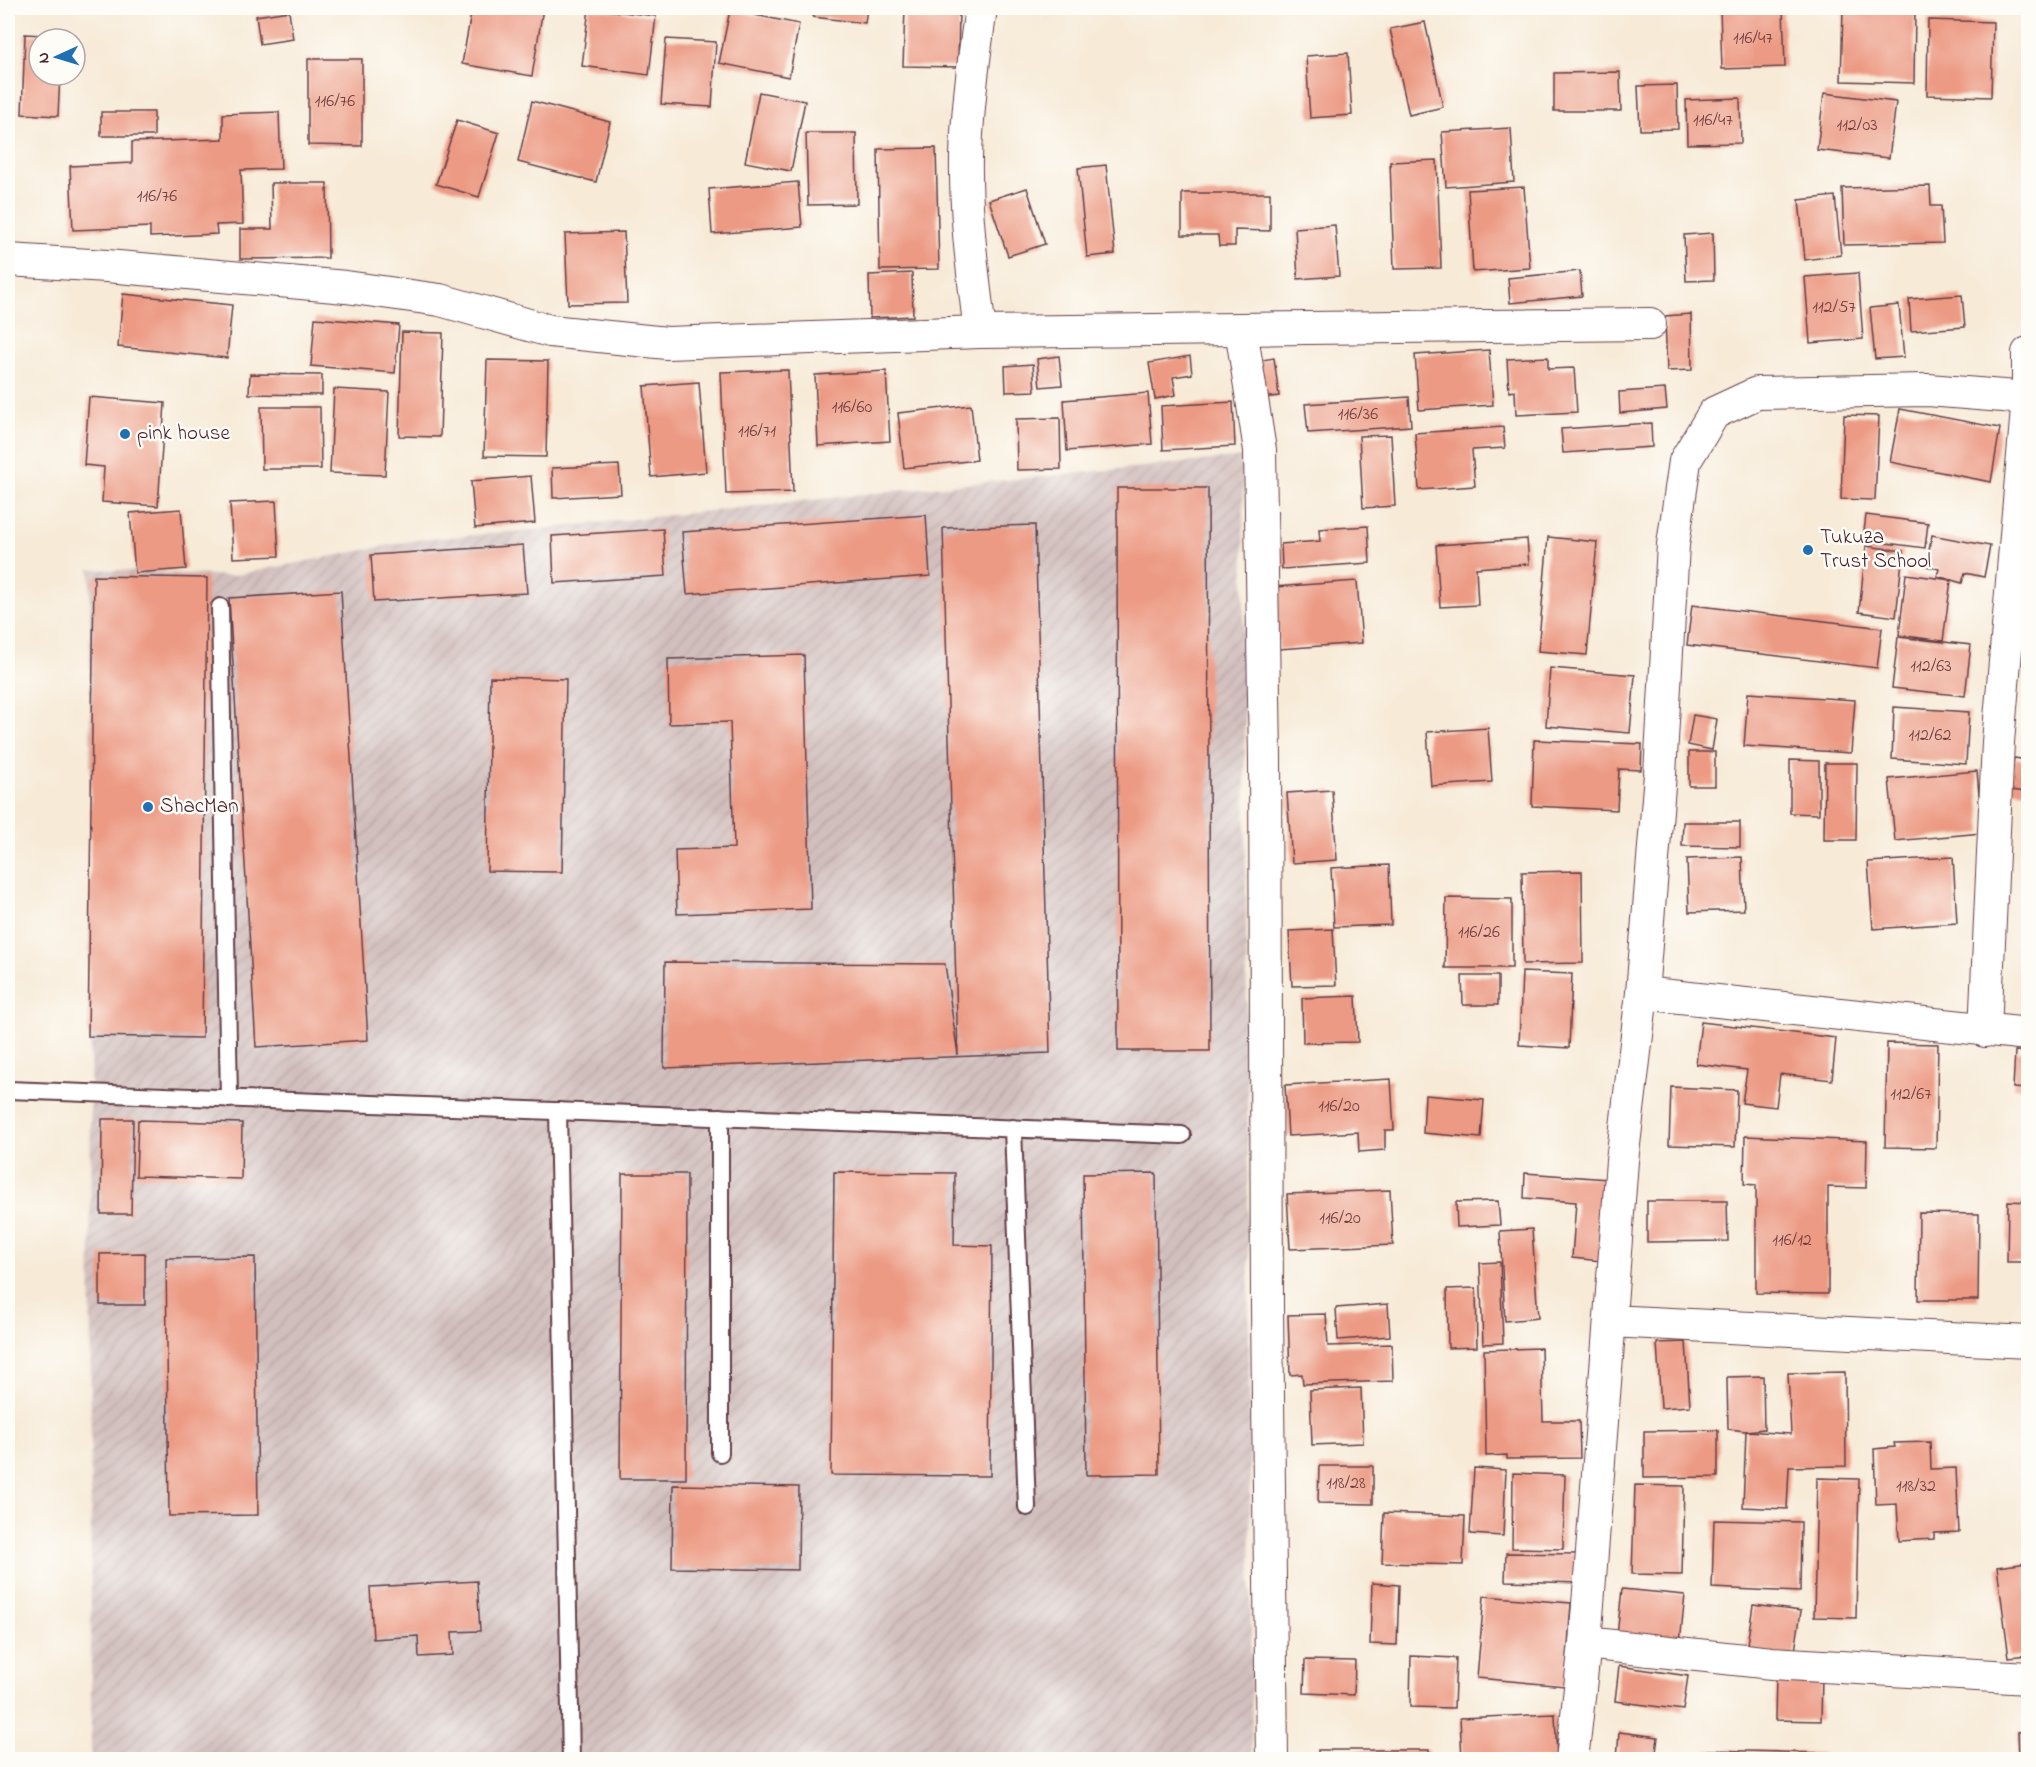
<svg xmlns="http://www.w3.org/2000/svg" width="2036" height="1767" font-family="'Indie Flower',sans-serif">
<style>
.industrial{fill:url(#industrial-furrows)}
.building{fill:#ec9a83}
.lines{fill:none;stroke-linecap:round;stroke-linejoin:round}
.lane-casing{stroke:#643d45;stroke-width:20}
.street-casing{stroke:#643d45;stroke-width:34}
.lane{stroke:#fff;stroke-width:16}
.street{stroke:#fff;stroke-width:32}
.poi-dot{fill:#1f6fb2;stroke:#fdfcf7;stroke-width:2}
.labels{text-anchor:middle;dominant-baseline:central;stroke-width:5;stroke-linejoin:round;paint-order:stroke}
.number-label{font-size:18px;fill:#723e41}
.poi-label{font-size:21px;fill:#4a1f2b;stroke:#fdfcf7;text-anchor:start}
</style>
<defs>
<pattern id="industrial-furrows" width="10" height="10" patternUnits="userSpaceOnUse" patternTransform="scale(1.5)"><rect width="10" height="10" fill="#d1bfbe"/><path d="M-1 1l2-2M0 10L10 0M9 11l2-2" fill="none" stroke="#b5a4a3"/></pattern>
</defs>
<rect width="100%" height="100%" fill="#fdfcf7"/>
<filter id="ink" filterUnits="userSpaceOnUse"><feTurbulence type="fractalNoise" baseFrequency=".0167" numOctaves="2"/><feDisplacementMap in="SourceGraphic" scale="12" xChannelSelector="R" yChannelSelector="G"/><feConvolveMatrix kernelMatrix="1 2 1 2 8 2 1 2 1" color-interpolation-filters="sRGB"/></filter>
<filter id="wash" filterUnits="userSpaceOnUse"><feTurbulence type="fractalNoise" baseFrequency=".008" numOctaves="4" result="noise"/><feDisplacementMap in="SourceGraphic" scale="24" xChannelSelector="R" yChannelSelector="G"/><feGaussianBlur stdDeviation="1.35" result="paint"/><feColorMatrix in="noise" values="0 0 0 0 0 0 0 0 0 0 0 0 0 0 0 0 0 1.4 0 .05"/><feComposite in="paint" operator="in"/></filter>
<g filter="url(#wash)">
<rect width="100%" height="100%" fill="#f7ead7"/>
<!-- industrial -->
<polygon class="industrial" points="1243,457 1252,1759 91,1759 90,569 231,576 416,540 533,530 913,489"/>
<g id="blocks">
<!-- building -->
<g class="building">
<polygon points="188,8 237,8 236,13 188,10"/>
<polygon points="472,8 543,8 532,76 462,64"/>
<polygon points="589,8 656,16 649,75 582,66"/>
<polygon points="814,8 867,8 865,23 813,17"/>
<polygon points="905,8 959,8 958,67 903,66"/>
<polygon points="1702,8 1783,8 1785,67 1722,69 1720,10 1703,10"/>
<polygon points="1843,9 1915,11 1914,83 1841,81"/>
<polygon points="730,10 799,24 789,77 719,63"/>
<polygon points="289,11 293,39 260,44 256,16"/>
<polygon points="1928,20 1993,22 1991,97 1927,95"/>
<polygon points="1425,22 1443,107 1409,115 1390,29"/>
<polygon points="25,34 62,36 62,39 39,39 39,75 60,75 58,116 22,114"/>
<polygon points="666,39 716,42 712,107 661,104"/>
<polygon points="1348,53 1352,115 1310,118 1306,56"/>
<polygon points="308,59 362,59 362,146 308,145"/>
<polygon points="1620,72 1621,111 1554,111 1554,73"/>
<polygon points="1677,85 1678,129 1640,130 1638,86"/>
<polygon points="759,92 805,101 791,171 745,162"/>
<polygon points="1824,93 1896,102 1889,158 1817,150"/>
<polygon points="1740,98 1741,143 1687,144 1686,100"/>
<polygon points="532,101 610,122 596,182 518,162"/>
<rect x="101" y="112" width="53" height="24"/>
<polygon points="279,112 281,169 241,170 243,224 216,225 217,234 150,237 150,227 73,230 70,166 132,163 132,142 223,139 223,114"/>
<polygon points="457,120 499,133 479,197 436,184"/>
<polygon points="1511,128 1514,182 1446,187 1442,132"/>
<polygon points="806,133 856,133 857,204 808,205"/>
<polygon points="936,148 939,269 880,270 878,149"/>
<polygon points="1437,160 1441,268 1394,269 1390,162"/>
<polygon points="1106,165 1115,254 1087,257 1078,168"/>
<polygon points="798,182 802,227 712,234 709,189"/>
<polygon points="271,183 327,183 328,258 240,259 240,229 272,229"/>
<polygon points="1930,186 1931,206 1941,206 1943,243 1844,245 1842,188"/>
<polygon points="1524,187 1530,268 1473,272 1468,190"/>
<polygon points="1027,188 1045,244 1008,256 989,200"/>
<polygon points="1182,193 1270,193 1270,231 1235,230 1235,246 1219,246 1218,235 1182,235"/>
<polygon points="1835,196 1841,255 1805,260 1799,200"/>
<polygon points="1335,225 1339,276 1298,279 1295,228"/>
<polygon points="624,232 627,303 568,304 565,234"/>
<polygon points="1713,233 1714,280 1686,281 1684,235"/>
<polygon points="1580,271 1582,296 1510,303 1508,278"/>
<polygon points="912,273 913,316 870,318 869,275"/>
<polygon points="1858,273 1863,339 1810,343 1805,277"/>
<polygon points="123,294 232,305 227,358 118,347"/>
<polygon points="1962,295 1965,327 1911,331 1909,299"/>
<polygon points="1899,305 1904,357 1875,359 1870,308"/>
<polygon points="1691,314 1692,370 1667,371 1665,316"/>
<polygon points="315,318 399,325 395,373 311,366"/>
<polygon points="402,332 443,333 440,437 399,436"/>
<polygon points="1489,350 1493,405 1419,410 1415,355"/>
<polygon points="1059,356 1062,385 1040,387 1037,359"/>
<polygon points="1190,356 1192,374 1173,377 1176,395 1155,399 1149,363"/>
<polygon points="1548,357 1548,369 1574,368 1577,412 1516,415 1515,391 1509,392 1507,359"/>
<polygon points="1274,358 1279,396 1262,398 1256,361"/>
<polygon points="487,360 548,361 546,457 484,456"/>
<polygon points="1033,364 1035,391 1006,392 1005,366"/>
<polygon points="788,370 793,492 726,494 721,372"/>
<polygon points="886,371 890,441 818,446 815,375"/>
<polygon points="250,374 322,375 322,395 249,394"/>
<polygon points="699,382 706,472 651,477 644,386"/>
<polygon points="334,389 389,392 385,475 330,473"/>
<polygon points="1665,389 1667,409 1620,413 1619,392"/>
<polygon points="1148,393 1152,444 1067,451 1064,400"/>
<polygon points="89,397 165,403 158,506 102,502 104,467 84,465"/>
<polygon points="1409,397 1411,426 1308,433 1305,404"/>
<polygon points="1233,402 1235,446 1163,450 1161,406"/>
<polygon points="971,405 977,460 904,468 898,413"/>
<polygon points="261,407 320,407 321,469 262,469"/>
<polygon points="1900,409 2000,428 1991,482 1890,462"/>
<polygon points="1844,415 1879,416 1875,500 1841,499"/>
<polygon points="1060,418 1061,469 1017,470 1016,419"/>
<polygon points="1651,423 1652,447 1563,453 1561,429"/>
<polygon points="1503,427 1505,448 1472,450 1475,486 1419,490 1415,433"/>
<polygon points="1391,435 1395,506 1363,508 1359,436"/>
<polygon points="619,465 621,494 553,498 552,468"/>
<polygon points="531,476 535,523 475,528 471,481"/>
<polygon points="1117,488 1208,488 1210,1051 1118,1051"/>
<polygon points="276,501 279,556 233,558 230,503"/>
<polygon points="181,509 186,569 135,573 130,513"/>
<polygon points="926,515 930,576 687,594 682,532"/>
<polygon points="1866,515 1928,523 1925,548 1863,540"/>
<polygon points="1035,525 1050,1053 664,1068 665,962 945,964 958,1055 943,528"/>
<polygon points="1368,526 1370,563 1282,569 1281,544 1320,541 1319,529"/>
<polygon points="663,529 666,576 554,583 552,536"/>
<polygon points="1932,535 1990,546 1984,577 1965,573 1962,583 1937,576 1939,569 1926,566"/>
<polygon points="1548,537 1597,542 1587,655 1538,651"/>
<polygon points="1527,539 1529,564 1476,568 1478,605 1440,607 1436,545"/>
<polygon points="523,545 527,593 374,602 371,555"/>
<polygon points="1866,546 1903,551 1896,617 1859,612"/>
<polygon points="1906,574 1951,580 1943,641 1899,635"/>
<polygon points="94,576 207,578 202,1038 88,1036"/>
<polygon points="1357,581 1362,643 1279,649 1274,587"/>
<polygon points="341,591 368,1040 256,1047 229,598"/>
<polygon points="1692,605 1882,628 1877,668 1687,645"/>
<polygon points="2027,606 2028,606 2028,657 2018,655"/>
<polygon points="1898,637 1971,645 1965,696 1892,688"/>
<polygon points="804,655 811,909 677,914 675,850 734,848 730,722 669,724 668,659"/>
<polygon points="1550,668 1635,675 1630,733 1546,726"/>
<polygon points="490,677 566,679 562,872 487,871"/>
<polygon points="1748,693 1855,700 1851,753 1744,746"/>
<polygon points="1894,707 1969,712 1966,764 1892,759"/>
<polygon points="1693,715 1717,719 1712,750 1688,745"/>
<polygon points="1488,728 1492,782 1431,786 1427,732"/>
<polygon points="1534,740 1642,744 1641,770 1619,769 1617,810 1532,806"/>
<rect x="1689" y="752" width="26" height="34"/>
<polygon points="2014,758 2028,760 2028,792 2010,790"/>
<polygon points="1790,760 1819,761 1819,814 1790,813"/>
<polygon points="1825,763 1857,763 1856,840 1824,840"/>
<polygon points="1977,771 1982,833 1895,841 1889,779"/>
<polygon points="1332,790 1337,860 1292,863 1287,793"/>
<polygon points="1683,822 1740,822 1740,847 1682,846"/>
<polygon points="1742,857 1744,910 1689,912 1687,859"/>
<polygon points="1953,857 1957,923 1873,929 1868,862"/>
<polygon points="1389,865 1391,925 1334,927 1331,868"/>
<polygon points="1582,871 1583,963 1523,964 1522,872"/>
<polygon points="1446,898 1512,899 1512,968 1445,968"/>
<polygon points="1333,929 1336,985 1292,986 1289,931"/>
<polygon points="1522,972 1572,974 1569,1048 1519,1045"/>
<polygon points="1462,976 1498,976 1498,1005 1463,1005"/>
<polygon points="1356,996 1358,1042 1303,1043 1302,998"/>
<polygon points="1701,1022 1836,1038 1832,1080 1780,1074 1776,1107 1742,1103 1747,1070 1696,1064"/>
<polygon points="1887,1043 1938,1044 1936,1148 1885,1147"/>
<polygon points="2015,1051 2028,1052 2028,1089 2013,1088"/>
<polygon points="1391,1079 1394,1130 1385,1130 1385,1150 1359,1152 1358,1132 1288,1136 1285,1085"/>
<polygon points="1671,1087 1737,1090 1735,1147 1669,1145"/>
<polygon points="1425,1095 1484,1100 1481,1138 1423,1133"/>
<polygon points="102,1119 133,1119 131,1214 101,1214"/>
<polygon points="138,1120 242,1123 241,1179 136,1176"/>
<polygon points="1745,1136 1867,1141 1866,1188 1828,1187 1828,1294 1756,1293 1756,1185 1744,1184"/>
<polygon points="834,1172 955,1173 954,1245 992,1246 990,1476 831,1475"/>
<polygon points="1156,1173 1159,1474 1086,1475 1083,1174"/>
<polygon points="1525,1173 1608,1179 1602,1261 1572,1258 1576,1202 1524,1198"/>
<polygon points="622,1174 687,1174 686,1479 620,1479"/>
<polygon points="1390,1190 1393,1245 1290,1249 1287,1194"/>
<polygon points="1498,1201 1500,1225 1457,1227 1456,1202"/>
<polygon points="1647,1201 1727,1201 1728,1241 1647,1242"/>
<polygon points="2008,1201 2028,1202 2028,1262 2007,1262"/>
<polygon points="1919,1213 1979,1214 1978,1300 1918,1300"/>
<polygon points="1532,1229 1538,1318 1505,1321 1500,1231"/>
<polygon points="145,1253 145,1305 100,1305 100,1254"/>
<polygon points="255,1257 258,1515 169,1516 166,1258"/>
<polygon points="1500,1262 1503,1343 1483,1344 1480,1263"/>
<polygon points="1476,1288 1477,1347 1448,1348 1447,1289"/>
<polygon points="1388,1304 1390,1336 1338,1340 1336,1308"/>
<polygon points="1326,1314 1328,1346 1392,1344 1393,1381 1303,1384 1302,1374 1290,1375 1288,1315"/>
<polygon points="1686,1342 1690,1406 1661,1408 1657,1343"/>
<polygon points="1541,1348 1543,1421 1579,1421 1580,1458 1507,1459 1507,1455 1486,1456 1484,1350"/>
<polygon points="1845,1372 1846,1466 1789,1467 1787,1509 1743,1507 1746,1431 1728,1429 1727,1377 1763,1376 1764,1429 1746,1431 1791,1434 1788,1373"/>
<polygon points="1361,1388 1363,1443 1312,1445 1310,1390"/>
<polygon points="1718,1430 1718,1477 1644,1478 1644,1431"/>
<polygon points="1930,1442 1931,1469 1956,1468 1959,1532 1934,1533 1934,1539 1899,1541 1897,1504 1876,1505 1874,1449 1895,1447 1894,1443"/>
<polygon points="1319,1466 1373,1466 1373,1504 1318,1503"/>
<polygon points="1474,1468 1506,1470 1503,1536 1470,1534"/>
<polygon points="1513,1473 1565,1475 1563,1549 1512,1548"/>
<polygon points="1817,1478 1859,1479 1856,1618 1814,1617"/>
<polygon points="673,1485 799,1487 798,1570 672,1568"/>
<polygon points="1635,1485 1684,1486 1682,1575 1632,1574"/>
<polygon points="1384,1513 1465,1516 1463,1565 1382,1563"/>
<polygon points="1714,1520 1801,1522 1800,1592 1712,1588"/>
<polygon points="1506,1553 1581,1554 1581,1583 1505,1581"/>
<polygon points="2028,1563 2028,1655 2009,1657 1997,1567"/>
<polygon points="477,1581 480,1631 452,1632 453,1655 419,1657 418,1636 373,1639 370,1587"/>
<polygon points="1372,1583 1399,1585 1397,1645 1370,1644"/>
<polygon points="1622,1589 1685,1595 1680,1642 1617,1636"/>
<polygon points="1484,1596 1571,1603 1565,1686 1477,1678"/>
<polygon points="1753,1605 1801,1611 1794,1658 1746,1651"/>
<polygon points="1411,1656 1456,1658 1454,1708 1410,1707"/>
<polygon points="1305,1660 1355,1661 1354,1695 1304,1693"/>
<polygon points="1619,1666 1688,1676 1683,1710 1615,1701"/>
<polygon points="1776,1675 1822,1677 1821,1721 1775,1720"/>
<polygon points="1555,1714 1557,1760 1462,1760 1460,1718"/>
<polygon points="2028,1731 2028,1760 2019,1760 2018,1732"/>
<polygon points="1619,1732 1658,1737 1655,1760 1617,1760"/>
<rect x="1318" y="1750" width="111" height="10"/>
<polygon points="1707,1750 1822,1753 1821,1760 1707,1760"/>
</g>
</g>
</g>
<g filter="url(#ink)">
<use href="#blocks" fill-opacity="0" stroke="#643d45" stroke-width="1.5"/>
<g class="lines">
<!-- lane casing -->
<g class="lane-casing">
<g id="lane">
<polyline points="220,607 229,1099"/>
<polyline points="8,1090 1182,1135"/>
<polyline points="558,1111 571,1760"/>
<polyline points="720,1117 720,1453"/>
<polyline points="1013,1128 1027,1507"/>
</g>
</g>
<!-- street casing -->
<g class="street-casing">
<g id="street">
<polyline points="8,260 107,266 346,287 440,300 550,331 667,343 980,332 1650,324"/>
<polyline points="1241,329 1260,450 1265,759 1267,1306 1272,1760"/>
<path d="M980 332C973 274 965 216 966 158 967 110 974 56 981 8"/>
<polyline points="1642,993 1660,774 1673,545 1685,461 1714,413 1757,393 1928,390 2028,398"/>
<polyline points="1985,1031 1998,742 2028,398 2028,353"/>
<polyline points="1610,1321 2028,1342"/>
<polyline points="1585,1643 1772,1663 2028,1678"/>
<polyline points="1572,1760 1585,1643 1622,1161 1642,993 2028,1034"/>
</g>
</g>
<!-- lane -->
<use href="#lane" class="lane"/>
<!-- street -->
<use href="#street" class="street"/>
</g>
</g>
<!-- markers -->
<g class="poi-dot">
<circle cx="125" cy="434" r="6"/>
<circle cx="1808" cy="550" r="6"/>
<circle cx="148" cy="807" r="6"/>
</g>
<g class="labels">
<!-- number labels -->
<g class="number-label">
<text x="1753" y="39">116/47</text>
<text x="335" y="102">116/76</text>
<text x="1713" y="121">116/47</text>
<text x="1857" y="126">112/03</text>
<text x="157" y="197">116/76</text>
<text x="1834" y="308">112/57</text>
<text x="852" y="408">116/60</text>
<text x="1358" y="415">116/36</text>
<text x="757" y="432">116/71</text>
<text x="1931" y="667">112/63</text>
<text x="1930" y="736">112/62</text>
<text x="1479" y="933">116/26</text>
<text x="1911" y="1095">112/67</text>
<text x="1339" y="1107">116/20</text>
<text x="1340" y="1219">116/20</text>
<text x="1792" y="1241">116/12</text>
<text x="1346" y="1484">118/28</text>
<text x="1916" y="1487">118/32</text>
</g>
<!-- poi labels -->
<g class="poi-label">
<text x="137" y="434">pink house</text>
<text x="1820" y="538">Tukuza<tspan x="1820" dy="24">Trust School</tspan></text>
<text x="160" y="807">ShacMan</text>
</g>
</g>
<!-- margin -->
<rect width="2036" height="1767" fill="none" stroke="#fdfcf7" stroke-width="30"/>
<!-- north arrow -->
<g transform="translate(57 57) rotate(266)"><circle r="28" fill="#fdfcf7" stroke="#b5a4a5" stroke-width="1.5"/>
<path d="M0-4.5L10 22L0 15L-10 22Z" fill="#1f6fb2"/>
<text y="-9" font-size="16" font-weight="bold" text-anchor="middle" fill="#4a1f2b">N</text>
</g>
</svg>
